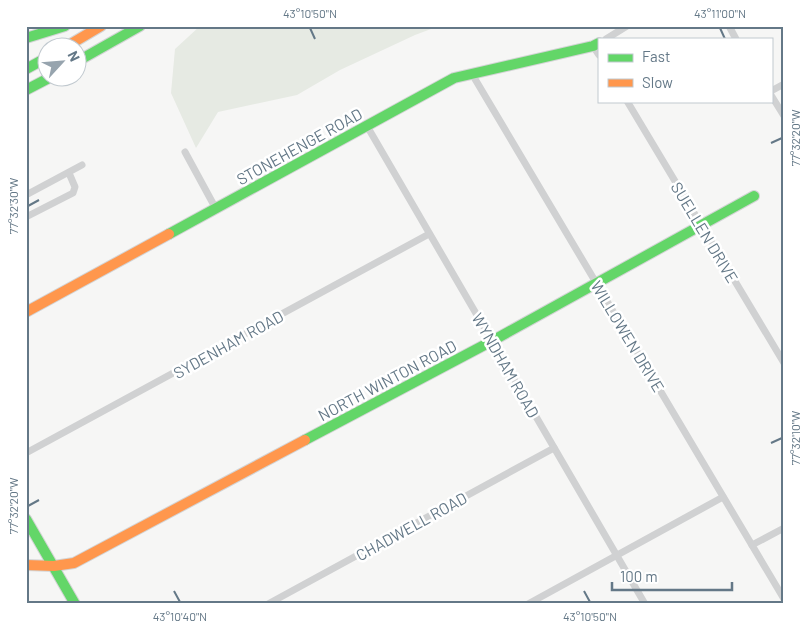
<svg xmlns="http://www.w3.org/2000/svg" width="810" height="630" font-family="Barlow,sans-serif">
<style>
.green{fill:#e6eae3}
.lines{fill:none;stroke-linecap:round;stroke-linejoin:round}
.fast-casing{stroke:#d3d4d5;stroke-width:12}
.slow-casing{stroke:#d3d4d5;stroke-width:12}
.street{stroke:#d0d1d2;stroke-width:7}
.fast{stroke:#63d668;stroke-width:10}
.slow{stroke:#ff974d;stroke-width:10}
.ticks{fill:none;stroke:#647887;stroke-width:2}
.labels{text-anchor:middle;dominant-baseline:central;stroke-width:5;stroke-linejoin:round;paint-order:stroke}
.street-label{font-size:16px;fill:#647887;stroke:#fff}
.neatline{fill:none;stroke:#647887;stroke-width:2}
.ticks-label{font-size:12px;text-anchor:middle;fill:#647887}
</style>
<rect width="100%" height="100%" fill="#f6f6f5"/>
<!-- green -->
<polygon class="green" points="200,26 439,26 415,35 340,70 297,95 218,112 196,148 171,93 175,49"/>
<g class="lines">
<!-- fast casing -->
<g class="fast-casing">
<g id="fast">
<polyline points="26,38 65,26"/>
<polyline points="78,61 140,26"/>
<polyline points="26,69 48,57"/>
<polyline points="26,90 49,78"/>
<polyline points="169,234 454,78 593,46 599,43"/>
<polyline points="305,440 492,341 754,196"/>
<polyline points="26,519 75,604"/>
</g>
</g>
<!-- slow casing -->
<g class="slow-casing">
<g id="slow">
<polyline points="64,48 101,26"/>
<polyline points="26,312 169,234"/>
<polyline points="26,565 54,566 74,563 305,440"/>
</g>
</g>
<!-- street -->
<g class="street">
<polyline points="729,26 736,39"/>
<polyline points="606,39 627,26"/>
<polyline points="593,46 599,55"/>
<polyline points="472,74 784,599"/>
<polyline points="771,91 784,84"/>
<polyline points="771,95 784,116"/>
<polyline points="627,101 784,363"/>
<polyline points="367,126 645,604"/>
<polyline points="185,152 216,209"/>
<polyline points="26,195 82,165"/>
<polyline points="26,217 73,193 75,187 69,173"/>
<polyline points="26,453 429,234"/>
<polyline points="752,545 784,528"/>
<polyline points="268,604 554,448"/>
<polyline points="528,604 723,497"/>
</g>
<!-- fast -->
<use href="#fast" class="fast"/>
<!-- slow -->
<use href="#slow" class="slow"/>
</g>
<!-- ticks -->
<path class="ticks" d="M310 28 315 39M720 28 725 39M771 143 782 138M28 206 39 200M771 443 782 438M28 506 39 500M174 591 180 602M584 591 590 602"/>
<g class="labels">
<!-- street labels -->
<g class="street-label">
<text transform="translate(299 146) rotate(-29)">STONEHENGE ROAD</text>
<text transform="translate(705 232) rotate(59)">SUELLEN DRIVE</text>
<text transform="translate(628 336) rotate(59)">WILLOWEN DRIVE</text>
<text transform="translate(228 344) rotate(-29)">SYDENHAM ROAD</text>
<text transform="translate(506 365) rotate(60)">WYNDHAM ROAD</text>
<text transform="translate(387 380) rotate(-28)">NORTH WINTON ROAD</text>
<text transform="translate(411 526) rotate(-29)">CHADWELL ROAD</text>
</g>
</g>
<!-- border -->
<rect width="810" height="630" fill="none" stroke="#ffffff" stroke-width="55"/>
<!-- legend -->
<rect x="598" y="38" width="175" height="65" fill="#ffffff" stroke="#c1c9cf"/>
<rect x="608" y="54" width="25" height="8" fill="#63d668" stroke="#c1c9cf"/>
<text x="642" y="62" font-size="15" fill="#647887">Fast</text>
<rect x="608" y="79" width="25" height="8" fill="#ff974d" stroke="#c1c9cf"/>
<text x="642" y="88" font-size="15" fill="#647887">Slow</text>
<!-- north arrow -->
<g transform="translate(62 62) rotate(64)"><circle r="24" fill="#ffffff" stroke="#c1c9cf"/>
<path d="M0-4L9 19L0 12L-9 19Z" fill="#97a4ae"/>
<text y="-8" font-size="14" font-weight="bold" text-anchor="middle" fill="#647887">N</text>
</g>
<!-- scale -->
<path d="M612 582v8h120v-8" fill="none" stroke="#647887" stroke-width="2.5"/>
<text x="620" y="582" font-size="15" fill="#647887" stroke="#ffffff" stroke-width="4" paint-order="stroke">100 m</text>
<rect x="28" y="28" width="754" height="574" class="neatline"/>
<g class="ticks-label">
<text x="310" y="18">43°10'50"N</text>
<text x="720" y="18">43°11'00"N</text>
<text transform="translate(796 138) rotate(-90)" y="4">77°32'20"W</text>
<text transform="translate(14 206) rotate(-90)" y="4">77°32'30"W</text>
<text transform="translate(796 438) rotate(-90)" y="4">77°32'10"W</text>
<text transform="translate(14 506) rotate(-90)" y="4">77°32'20"W</text>
<text x="180" y="621">43°10'40"N</text>
<text x="590" y="621">43°10'50"N</text>
</g>
</svg>
